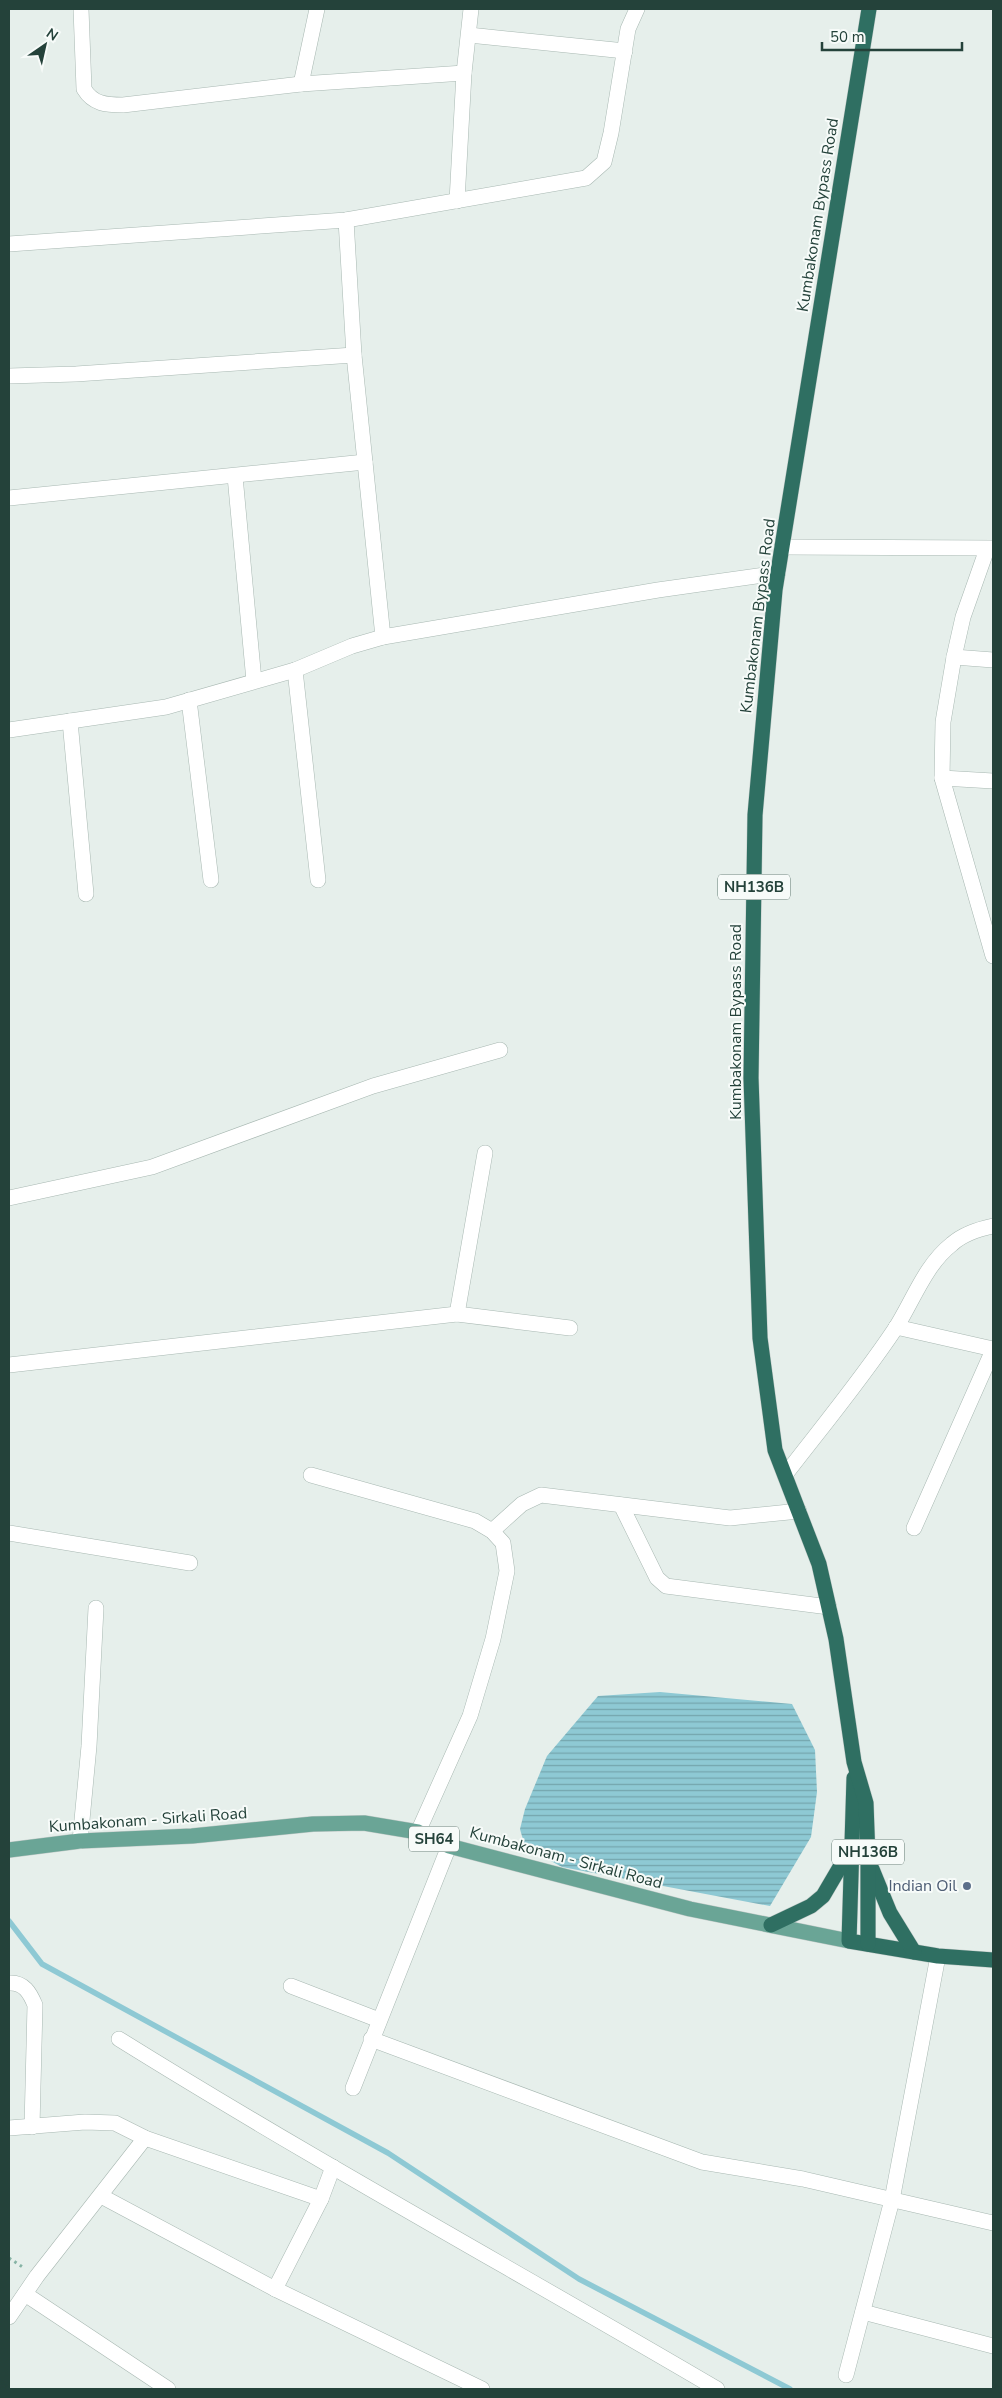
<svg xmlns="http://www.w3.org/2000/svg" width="1002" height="2398" font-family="'Nunito Sans',sans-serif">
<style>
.water{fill:url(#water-rules)}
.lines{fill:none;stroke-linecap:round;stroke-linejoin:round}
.stream{stroke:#8ec9d4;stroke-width:5.5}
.minor-casing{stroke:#a8b8b2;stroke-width:16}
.major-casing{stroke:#c2cac8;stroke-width:16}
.highway-casing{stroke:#c2cac8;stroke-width:16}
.path{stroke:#86b3a5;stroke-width:3;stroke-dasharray:2.5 4;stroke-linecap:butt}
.minor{stroke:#fff;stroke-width:15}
.major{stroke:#6aa596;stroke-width:15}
.highway{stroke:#2f6f62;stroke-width:15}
.service-dot{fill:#5c6f8a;stroke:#f7fbf9;stroke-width:2}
.labels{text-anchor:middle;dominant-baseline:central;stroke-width:4;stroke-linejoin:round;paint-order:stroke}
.shield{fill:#f7fbf9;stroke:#637a73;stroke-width:1}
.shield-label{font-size:15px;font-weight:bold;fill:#24423a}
.street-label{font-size:16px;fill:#24423a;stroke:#f7fbf9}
.service-label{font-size:16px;fill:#4e5e75;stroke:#f7fbf9;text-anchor:end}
</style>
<defs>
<pattern id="water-rules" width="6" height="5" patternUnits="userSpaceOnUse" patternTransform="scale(1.25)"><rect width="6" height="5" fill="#8ec9d4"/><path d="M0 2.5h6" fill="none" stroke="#74a5ad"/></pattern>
</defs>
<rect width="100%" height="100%" fill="#e6efeb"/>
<!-- water -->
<polygon class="water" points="660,1692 792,1704 815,1750 817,1792 811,1837 770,1906 562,1867 525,1847 520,1829 525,1809 547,1756 598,1696"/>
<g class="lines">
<!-- stream -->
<polyline class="stream" points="9,1921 42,1964 388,2153 579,2279 790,2389"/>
<!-- minor casing -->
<g class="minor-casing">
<g id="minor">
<path d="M81 9 84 89C93 104 106 105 123 105L301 84 464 73"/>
<polyline points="469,35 625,51"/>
<polyline points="301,84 317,9"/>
<polyline points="457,201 464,73 471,9"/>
<polyline points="346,220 354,355 383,637"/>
<polyline points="9,244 346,220 586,178 604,162 611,133 628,29 637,9"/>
<polyline points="9,376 76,374 354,355"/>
<polyline points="235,476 254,681"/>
<polyline points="9,498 365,462"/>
<polyline points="782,547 993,548"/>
<polyline points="987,549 963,617 954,657 943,722 942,778 993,956"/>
<polyline points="954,657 993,660"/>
<polyline points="295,670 318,880"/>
<polyline points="189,700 211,880"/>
<polyline points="70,721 86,894"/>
<polyline points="9,730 166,707 295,670 352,646 383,637 658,590 778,573"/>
<polyline points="942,778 993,781"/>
<polyline points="9,1198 152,1167 373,1086 500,1050"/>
<polyline points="457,1314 485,1153"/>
<polyline points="896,1327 993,1349"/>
<polyline points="9,1365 457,1314 570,1328"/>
<polyline points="311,1475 475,1521 492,1531 503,1543 507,1571 493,1639 470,1716 418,1832"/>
<path d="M785 1475C822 1427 861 1380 895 1329 913 1301 925 1265 952 1244 963 1234 979 1229 993 1226"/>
<polyline points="621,1505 657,1578 666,1586 829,1607"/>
<polyline points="914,1528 993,1350"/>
<polyline points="492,1531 522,1504 541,1495 730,1518 799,1511"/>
<polyline points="9,1533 190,1563"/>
<polyline points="80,1841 89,1746 96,1608"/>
<path d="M9 1983C24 1982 30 1993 35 2005L32 2127"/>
<polyline points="291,1986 379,2020"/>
<path d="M119 2039C315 2161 518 2272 717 2389"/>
<polyline points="371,2039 702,2162 803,2179 993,2223"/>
<polyline points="353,2088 449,1846"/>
<polyline points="9,2128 85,2122 115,2123 145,2138 321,2199"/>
<polyline points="101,2196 275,2289 482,2389"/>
<polyline points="275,2289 321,2199 333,2167"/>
<polyline points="25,2294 168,2389"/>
<polyline points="863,2312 993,2346"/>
<polyline points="9,2317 37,2276 145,2138"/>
<polyline points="846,2375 892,2200 938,1956"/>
</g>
</g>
<!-- major casing -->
<g class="major-casing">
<polyline id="major" points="9,1850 80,1841 192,1836 313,1824 364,1823 418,1832 449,1846 690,1909 849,1941"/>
</g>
<!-- highway casing -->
<g class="highway-casing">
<g id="highway">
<polyline points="854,1778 849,1941 938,1956 993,1960"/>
<polyline points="872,1869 890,1913 914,1952"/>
<polyline points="771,1925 811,1906 823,1896 850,1850"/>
<polyline points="868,1944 868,1858 866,1803 854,1762 836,1639 819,1564 775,1450 760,1338 751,1078 755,815 775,590 869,9"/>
</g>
</g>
<!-- path -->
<polyline class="path" points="9,2258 24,2268"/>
<!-- minor -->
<use href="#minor" class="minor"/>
<!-- major -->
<use href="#major" class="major"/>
<!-- highway -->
<use href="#highway" class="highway"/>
</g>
<!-- markers -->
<circle class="service-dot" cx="967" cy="1886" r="5"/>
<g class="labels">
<!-- shield labels -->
<g class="shield">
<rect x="718" y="874.5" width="72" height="25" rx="4"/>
<rect x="409" y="1826.5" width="50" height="25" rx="4"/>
<rect x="832" y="1839.5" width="72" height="25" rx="4"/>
</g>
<g class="shield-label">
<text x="754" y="887">NH136B</text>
<text x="434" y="1839">SH64</text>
<text x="868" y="1852">NH136B</text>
</g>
<!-- street labels -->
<g class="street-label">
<text transform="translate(818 215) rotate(-81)">Kumbakonam Bypass Road</text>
<text transform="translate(758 616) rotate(-83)">Kumbakonam Bypass Road</text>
<text transform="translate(736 1022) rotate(-90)">Kumbakonam Bypass Road</text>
<text transform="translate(148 1820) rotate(-4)">Kumbakonam - Sirkali Road</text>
<text transform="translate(566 1858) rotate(15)">Kumbakonam - Sirkali Road</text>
</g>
<!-- service labels -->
<g class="service-label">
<text x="957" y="1886">Indian Oil</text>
</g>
</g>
<!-- border -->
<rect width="1002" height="2398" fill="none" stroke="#24423a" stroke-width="20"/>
<!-- north arrow -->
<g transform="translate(45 45) rotate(34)" stroke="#f7fbf9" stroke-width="4" paint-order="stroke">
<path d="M0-4L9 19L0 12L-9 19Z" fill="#24423a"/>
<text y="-8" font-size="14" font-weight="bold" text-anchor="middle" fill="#24423a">N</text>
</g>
<!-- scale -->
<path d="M822 42v8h140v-8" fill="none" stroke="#24423a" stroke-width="2.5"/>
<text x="830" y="42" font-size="15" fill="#24423a" stroke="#f7fbf9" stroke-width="4" paint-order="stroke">50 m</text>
</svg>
